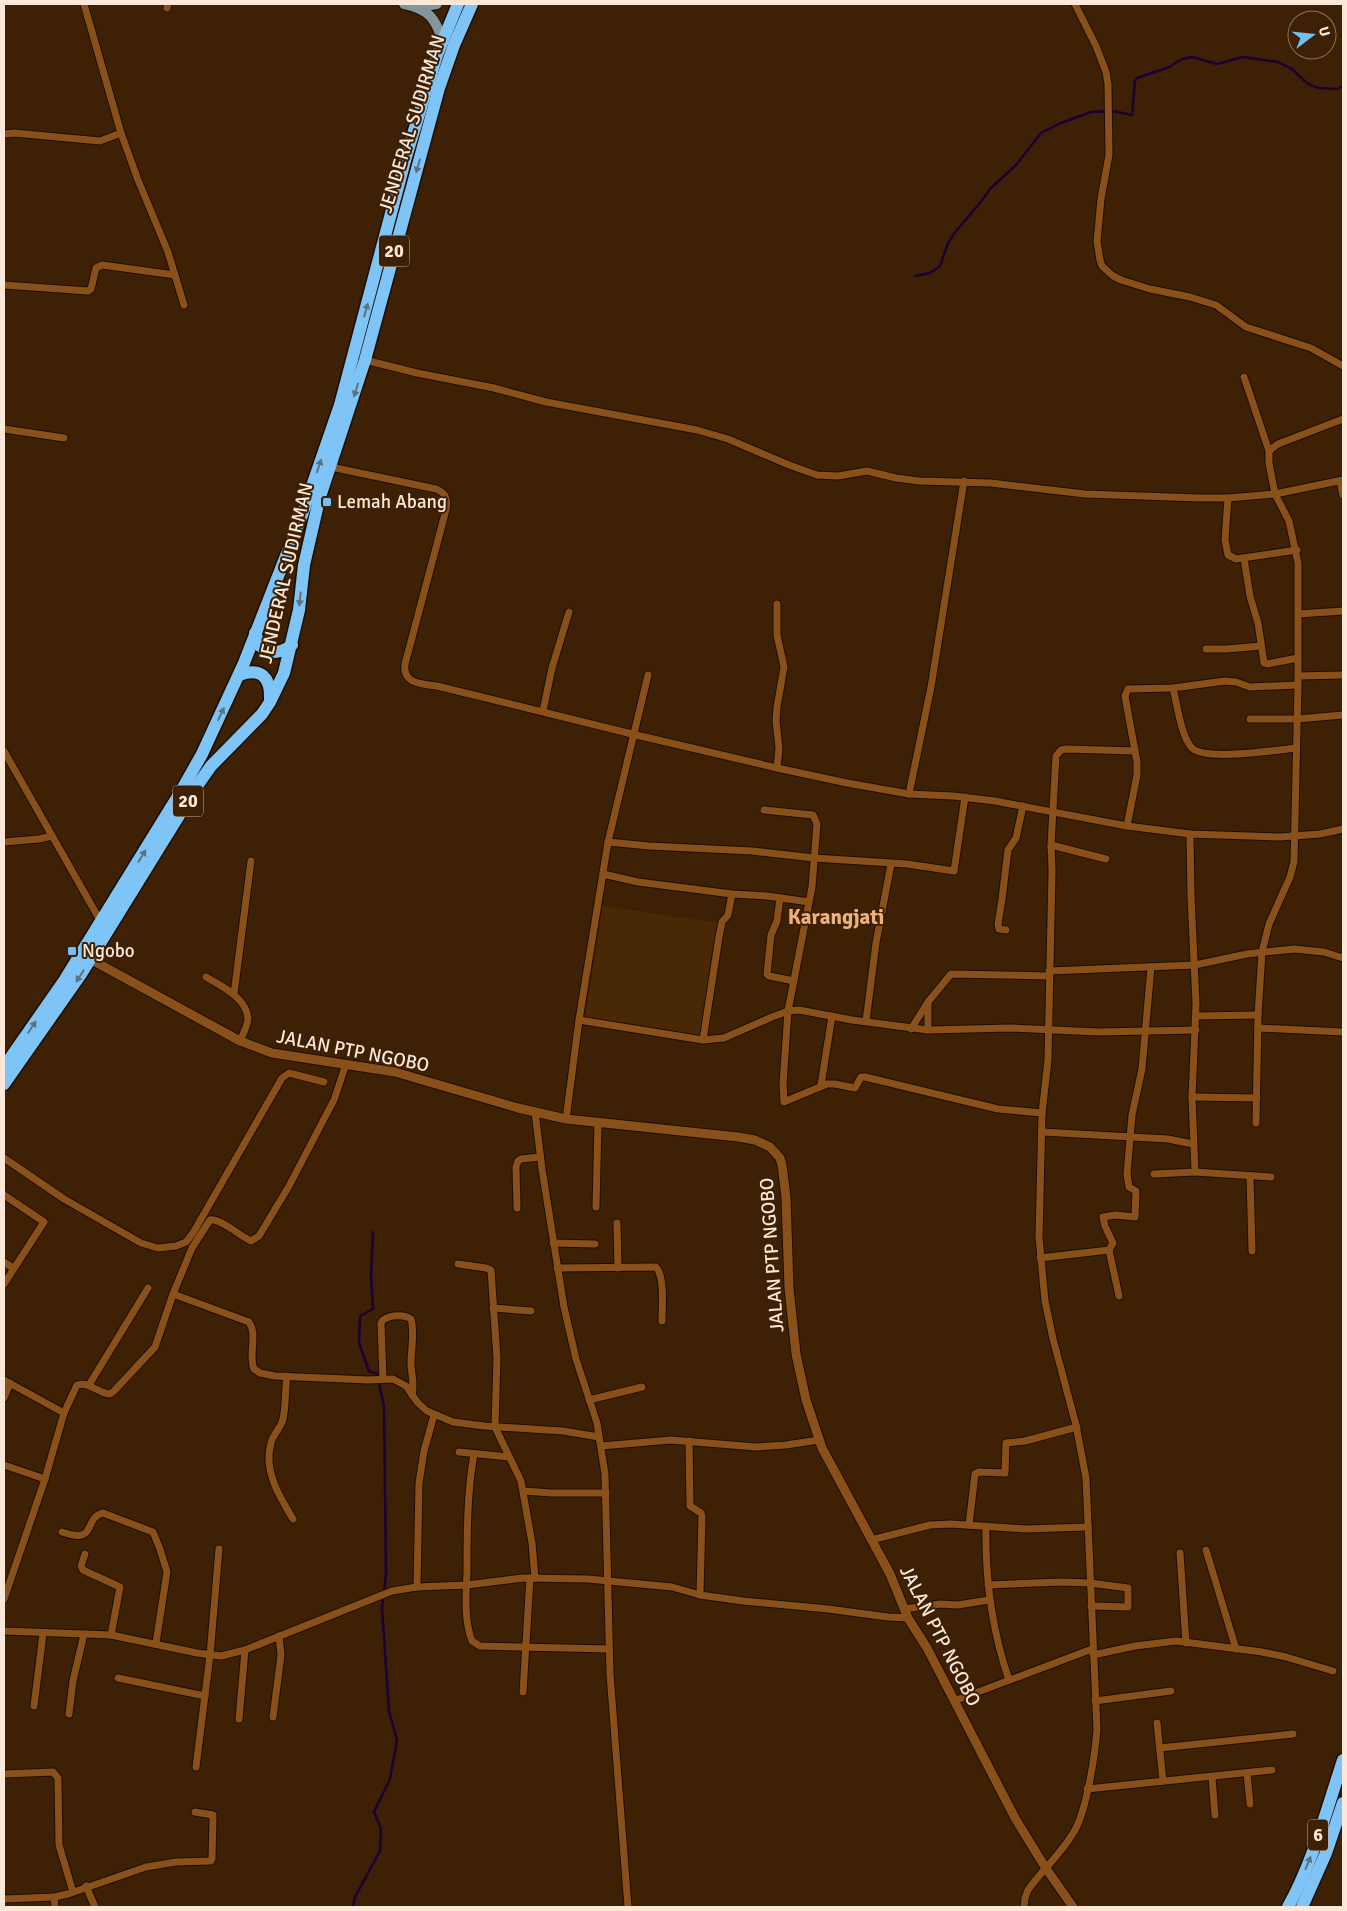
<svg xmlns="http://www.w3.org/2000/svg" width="1347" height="1911" font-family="Signika,sans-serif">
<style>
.built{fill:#492806}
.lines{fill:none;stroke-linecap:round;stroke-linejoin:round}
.stream{stroke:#1c0136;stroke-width:2.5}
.street-casing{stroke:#1e0d00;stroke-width:9}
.secondary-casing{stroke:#1e0d00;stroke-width:11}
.primary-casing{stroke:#1e0d00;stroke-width:12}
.highway-casing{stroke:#1e0d00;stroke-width:15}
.street{stroke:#895119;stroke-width:7}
.secondary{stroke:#895119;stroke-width:9}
.primary{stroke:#83969e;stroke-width:10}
.highway{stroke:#7fc4f6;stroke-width:12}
.oneway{fill:#5e727d}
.poi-dot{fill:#74c0f6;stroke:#3e2104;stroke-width:2}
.labels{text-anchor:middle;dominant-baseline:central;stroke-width:4;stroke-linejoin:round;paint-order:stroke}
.shield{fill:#3e2104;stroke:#c3ac98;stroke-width:1}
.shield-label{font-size:18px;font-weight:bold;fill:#fce8d8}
.street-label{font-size:19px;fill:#fce8d8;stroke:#3e2104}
.poi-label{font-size:19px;fill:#fce8d8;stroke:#3e2104;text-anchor:start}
.quarter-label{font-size:21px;font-weight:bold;fill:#eeaf79;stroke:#3e2104}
</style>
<rect width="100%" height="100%" fill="#3e2104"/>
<!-- built -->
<polygon class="built" points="603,906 719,923 702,1038 585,1018"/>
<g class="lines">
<!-- stream -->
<g class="stream">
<polyline points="915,276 930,273 940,266 948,243 956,231 980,203 990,189 1016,165 1041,133 1061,123 1091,112 1113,111 1132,115 1135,81 1137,78 1169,67 1182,59 1192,57 1217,64 1243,57 1278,62 1292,69 1308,84 1319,88 1337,89 1343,86"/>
<polyline points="353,1907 355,1897 380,1851 381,1829 374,1812 390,1779 397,1740 389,1711 382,1608 386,1574 384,1406 377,1374 369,1371 359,1343 360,1316 373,1309 371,1277 373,1232"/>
</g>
<!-- street casing -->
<g class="street-casing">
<g id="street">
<polyline points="84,4 121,133 138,180 168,252 184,305"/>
<polyline points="1075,4 1096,46 1106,72 1108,84 1109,155 1101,199 1097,241 1100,260 1102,266 1113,276 1121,280 1150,289 1190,297 1216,305 1246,327 1311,348 1343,366"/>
<polyline points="167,8 168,4"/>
<polyline points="4,134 14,133 100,141 121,133"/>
<polyline points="4,285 88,291 91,289 96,268 102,265 175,275"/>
<polyline points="365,360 417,373 494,388 546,402 697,430 728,439 789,465 817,475 838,476 867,471 896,478 919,481 991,483 1085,494 1198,498 1228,498 1275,494 1343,480"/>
<polyline points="1244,377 1269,451"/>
<polyline points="4,429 64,438"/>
<path d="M331 467 436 489C446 493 448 499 446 510L405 664C402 684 422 684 437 686L632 734 777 768 847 783 909 794 953 796 995 801 1127 826 1190 834 1280 837 1320 834 1343 829"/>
<polyline points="1340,481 1343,495"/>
<polyline points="1228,498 1225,540 1228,555 1236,559 1297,550"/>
<polyline points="1244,558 1250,596 1258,623 1264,663 1267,664 1298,658"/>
<polyline points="1298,614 1343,611"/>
<polyline points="1206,649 1227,649 1261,646"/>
<polyline points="1298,676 1342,675"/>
<path d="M1173 688C1177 704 1181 735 1191 747 1203 762 1276 750 1296 748"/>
<polyline points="543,711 552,668 569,612"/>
<polyline points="1250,719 1297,719 1343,715"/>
<polyline points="4,751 101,922"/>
<polyline points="777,768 779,748 776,721 777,707 784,667 777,635 777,604"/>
<polyline points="909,794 931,687 964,481"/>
<polyline points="764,810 813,815 817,824 812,887 788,1011 783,1084 784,1102 827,1084 835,1084 855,1088 861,1077 865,1077 998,1109 1042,1113"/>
<polyline points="1127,826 1137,775 1137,762 1125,696 1128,689 1173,688 1225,681 1236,682 1250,687 1298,685"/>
<polyline points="1190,834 1191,896 1196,1004 1192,1097 1195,1172 1271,1177"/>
<polyline points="4,842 39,839 52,836"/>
<polyline points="608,842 649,846 752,851 814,858 907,864 954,871 965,797"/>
<polyline points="1051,845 1106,859"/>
<polyline points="603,874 638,882 732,894 767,896 809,902"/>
<polyline points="780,898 777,921 771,935 767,974 769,976 794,981"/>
<polyline points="1006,930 999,929 998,924 1002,899 1008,850 1016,838 1023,806"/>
<polyline points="1049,971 1195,965 1247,954 1294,949 1324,952 1343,958"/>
<path d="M206 977C221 986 246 997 248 1018 248 1025 243 1034 240 1041"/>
<polyline points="234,994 251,861"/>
<polyline points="928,1002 928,1030"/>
<polyline points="1196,1016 1258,1015"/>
<polyline points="579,1020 703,1040 724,1038 772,1017 788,1011 799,1010 852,1020 928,1030 1010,1028 1098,1032 1196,1030"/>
<polyline points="866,1021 876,943 891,864"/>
<polyline points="1258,1028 1343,1032"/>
<polyline points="911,1029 928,1002 951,974 1049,976"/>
<polyline points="703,1040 719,937 722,922 728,915 732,894"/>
<polyline points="821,1085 832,1016"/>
<polyline points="1192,1097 1257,1098"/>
<polyline points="535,1112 542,1169 564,1307 576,1359 597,1423 605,1474 610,1674 628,1907"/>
<polyline points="566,1119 579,1020 608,842 648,675"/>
<polyline points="1256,1123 1258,1015 1262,952 1269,924 1290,877 1294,862 1298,685 1298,563 1289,521 1275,494 1269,463 1269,451 1278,444 1343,419"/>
<polyline points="1042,1132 1168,1139 1193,1144"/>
<polyline points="4,1158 64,1199 141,1243 158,1248 176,1246 186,1242 193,1233 282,1078 289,1073 324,1082"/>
<polyline points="1154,1174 1195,1172"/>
<polyline points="1250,1176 1252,1251"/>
<polyline points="4,1195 44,1222 4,1284"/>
<polyline points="596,1207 598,1123"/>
<polyline points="517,1208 516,1167 518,1161 521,1159 540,1157"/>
<polyline points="617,1223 618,1268"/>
<polyline points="553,1243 595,1244"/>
<polyline points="1109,1250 1119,1296"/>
<polyline points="1040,1258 1109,1250 1113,1243 1105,1226 1103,1217 1115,1215 1135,1217 1136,1191 1129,1187 1127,1174 1132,1115 1142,1069 1151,967"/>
<polyline points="4,1262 13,1268"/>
<polyline points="458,1264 486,1268 491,1270 497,1358 495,1427 521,1481 532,1543 535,1578"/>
<path d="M557 1268 656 1267C665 1277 662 1308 662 1321"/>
<path d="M173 1294 192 1248 210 1220C220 1218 240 1236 251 1241L259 1236 289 1186 334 1100 346 1064"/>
<polyline points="493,1308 531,1311"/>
<path d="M287 1376C285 1390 286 1405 283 1419 281 1428 273 1434 271 1443 263 1470 279 1496 293 1519"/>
<path d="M383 1379 381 1323 383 1320C390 1315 404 1314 411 1319 415 1332 411 1349 411 1363 411 1374 415 1384 412 1395"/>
<polyline points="4,1380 64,1413 45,1479 4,1599"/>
<polyline points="89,1385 148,1288"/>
<polyline points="4,1398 10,1383"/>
<polyline points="589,1400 642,1387"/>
<path d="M64 1413 77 1385C89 1381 99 1394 110 1394L114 1391 155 1347 173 1294 249 1322C258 1335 248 1355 254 1369L260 1373 275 1376 368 1380 393 1379 406 1386 418 1403 427 1411 453 1422 484 1426 563 1431 599 1437"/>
<polyline points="689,1441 690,1506 701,1513 702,1516 700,1595"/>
<polyline points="601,1446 671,1440 756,1447 786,1445 819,1440"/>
<polyline points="459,1452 509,1457"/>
<path d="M474 1454C467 1493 467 1533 467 1573 466 1594 464 1621 472 1641L480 1646 608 1649"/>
<polyline points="4,1465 45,1479"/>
<polyline points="524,1491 551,1493 606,1493"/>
<polyline points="969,1525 975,1474 979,1472 1005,1473 1006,1443 1025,1441 1077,1427"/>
<path d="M986 1526C985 1579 992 1630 1009 1680"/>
<path d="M62 1532C99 1545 82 1518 103 1513L153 1532 160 1549 167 1572 156 1643"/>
<polyline points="871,1540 930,1525 951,1524 1026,1529 1088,1527"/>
<polyline points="1206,1550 1236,1649"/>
<polyline points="1180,1553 1186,1643"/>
<polyline points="85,1554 81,1566 83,1570 120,1587 111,1635"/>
<polyline points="988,1585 1060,1582 1090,1583 1128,1588 1128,1607 1091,1606"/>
<polyline points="417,1587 419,1483 424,1451 434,1415"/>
<polyline points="904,1609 940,1604 958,1605 989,1600"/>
<polyline points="4,1631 111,1635 197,1653 221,1656 245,1650 392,1591 417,1587 467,1585 523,1578 588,1579 672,1587 700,1595 743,1601 828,1609 888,1617 908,1618"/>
<polyline points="1093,1655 1135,1646 1176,1641 1262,1652 1286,1657 1333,1671"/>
<polyline points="118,1678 205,1696"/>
<polyline points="523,1692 530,1578"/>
<polyline points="954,1701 1092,1649"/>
<polyline points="1095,1701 1171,1691"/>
<polyline points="34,1706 43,1634"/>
<polyline points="69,1714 73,1681 84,1634"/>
<polyline points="273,1717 281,1655 279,1636"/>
<polyline points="239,1719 245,1650"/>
<polyline points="1157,1723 1163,1781"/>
<polyline points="1160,1748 1293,1734"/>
<polyline points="196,1767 210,1655 219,1549"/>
<polyline points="1247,1773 1250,1804"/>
<polyline points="4,1774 53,1772 58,1778 59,1845 73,1892"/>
<polyline points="1212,1777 1215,1815"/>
<polyline points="1087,1789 1272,1770"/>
<polyline points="86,1886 95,1907"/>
<polyline points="54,1897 55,1907"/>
<polyline points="4,1899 54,1897 68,1894 146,1867 176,1862 211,1861 212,1859 213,1815 195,1812"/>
<path d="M1024 1907 1025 1898 1028 1890C1042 1870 1063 1852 1075 1830 1087 1808 1095 1755 1097 1729L1086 1478 1076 1425 1053 1339 1045 1301 1039 1237 1042 1113 1048 1060 1052 871 1051 845 1056 756 1061 750 1066 749 1135 751"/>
</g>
</g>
<!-- secondary casing -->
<g class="secondary-casing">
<polyline id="secondary" points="90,959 240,1041 272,1053 395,1072 518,1108 566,1119 738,1137 755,1140 770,1147 780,1158 782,1165 786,1197 789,1288 796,1354 806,1400 822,1448 890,1574 908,1618 927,1648 1015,1818 1045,1867 1073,1907"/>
</g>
<!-- primary casing -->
<g class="primary-casing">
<g id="primary">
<path d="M404 4C429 9 435 18 443 41"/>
<polyline points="417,7 437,4"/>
</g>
</g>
<!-- highway casing -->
<g class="highway-casing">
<g id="highway">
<path d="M255 633 260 646C272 655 281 653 292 645"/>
<path d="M239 675C261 667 271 677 270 700"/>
<polyline points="4,1067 64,981 180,793 202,754 244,663 302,515 340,405 406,157 437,55 458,4"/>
<polyline points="4,1084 81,974 199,783 211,766 262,714 270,702 284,673 299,610 304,565 319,500 365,360 439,88 454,45 472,4"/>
<path d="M1288 1907C1313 1862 1327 1809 1343 1760"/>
<polyline points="1302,1907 1326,1853 1343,1803"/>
</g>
</g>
<!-- street -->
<use href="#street" class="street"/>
<!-- secondary -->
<use href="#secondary" class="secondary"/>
<!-- primary -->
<use href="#primary" class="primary"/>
<!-- highway -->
<use href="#highway" class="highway"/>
</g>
<!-- one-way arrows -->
<defs><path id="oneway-solid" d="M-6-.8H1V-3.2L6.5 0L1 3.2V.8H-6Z" transform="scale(1.25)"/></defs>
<g class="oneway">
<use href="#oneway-solid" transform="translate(418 166) rotate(106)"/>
<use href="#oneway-solid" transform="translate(366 310) rotate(-75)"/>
<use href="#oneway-solid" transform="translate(356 390) rotate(107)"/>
<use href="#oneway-solid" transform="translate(319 466) rotate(-72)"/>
<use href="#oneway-solid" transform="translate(300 599) rotate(96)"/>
<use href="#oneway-solid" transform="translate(221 714) rotate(-65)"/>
<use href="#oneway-solid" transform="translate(142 856) rotate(-58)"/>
<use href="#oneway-solid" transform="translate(80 976) rotate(123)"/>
<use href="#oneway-solid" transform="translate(32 1027) rotate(-56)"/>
<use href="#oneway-solid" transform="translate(1308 1863) rotate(-68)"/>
</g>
<!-- markers -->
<g class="poi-dot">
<rect x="322" y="497" width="10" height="10" rx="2.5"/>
<rect x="67" y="946" width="10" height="10" rx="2.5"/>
</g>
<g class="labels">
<!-- shield labels -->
<g class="shield">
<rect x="379" y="235.5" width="30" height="31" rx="4"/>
<rect x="173" y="785.5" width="30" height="31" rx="4"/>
<rect x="1308" y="1819.5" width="20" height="31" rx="4"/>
</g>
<g class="shield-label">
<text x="394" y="251">20</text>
<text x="188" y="801">20</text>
<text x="1318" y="1835">6</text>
</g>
<!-- street labels -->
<g class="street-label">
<text transform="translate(412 124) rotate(-73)">JENDERAL SUDIRMAN</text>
<text transform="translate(286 573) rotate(-77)">JENDERAL SUDIRMAN</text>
<text transform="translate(353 1051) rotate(11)">JALAN PTP NGOBO</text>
<text transform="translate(772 1255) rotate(-94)">JALAN PTP NGOBO</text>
<text transform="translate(940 1636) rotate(63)">JALAN PTP NGOBO</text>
</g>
<!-- poi labels -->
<g class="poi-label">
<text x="337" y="502">Lemah Abang</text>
<text x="82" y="951">Ngobo</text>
</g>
<!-- quarter labels -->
<g class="quarter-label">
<text x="836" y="917">Karangjati</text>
</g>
</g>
<!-- border -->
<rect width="1347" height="1911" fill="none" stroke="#fce8d8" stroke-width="10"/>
<!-- north arrow -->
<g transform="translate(1312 35) rotate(74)"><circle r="24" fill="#3e2104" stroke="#8a7159"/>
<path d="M0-4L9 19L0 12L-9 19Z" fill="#74c0f6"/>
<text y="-8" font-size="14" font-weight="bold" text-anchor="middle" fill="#fce8d8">U</text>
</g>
</svg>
